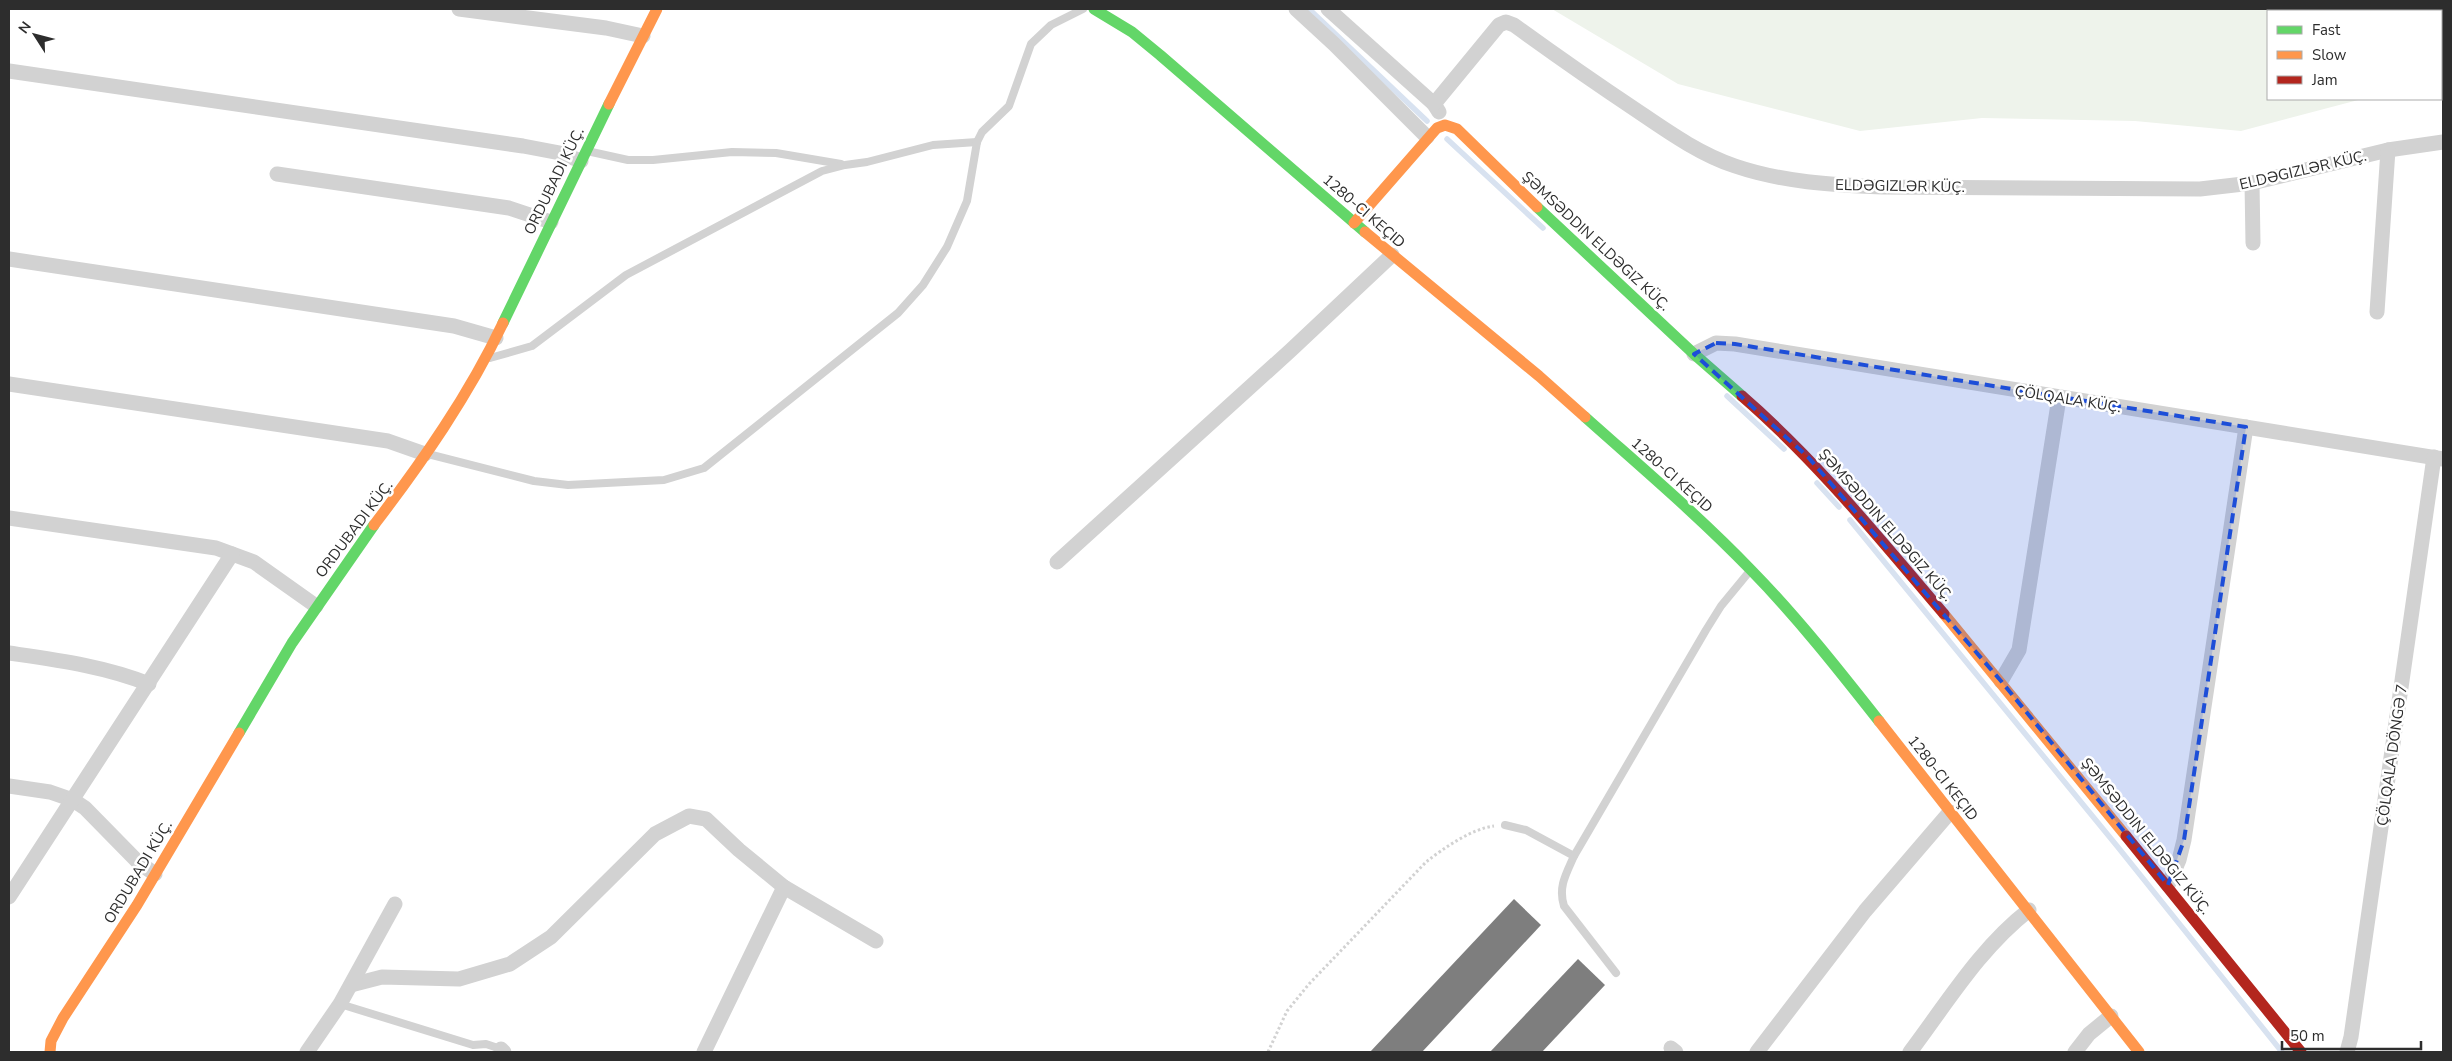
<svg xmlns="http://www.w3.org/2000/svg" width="2452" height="1061" font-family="'Nunito Sans',sans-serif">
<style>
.green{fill:#eef3eb}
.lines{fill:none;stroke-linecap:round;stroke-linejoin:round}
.stream{stroke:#d8e2f0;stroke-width:5.5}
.building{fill:#7e7e7e}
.path{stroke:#d2d2d2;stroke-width:3;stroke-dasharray:2.5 2.5;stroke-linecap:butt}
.lane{stroke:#d2d2d2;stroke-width:8}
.street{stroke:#d2d2d2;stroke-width:15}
.fast{stroke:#63d668;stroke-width:11}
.slow{stroke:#ff974d;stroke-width:11}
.jam{stroke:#b3261e;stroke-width:11}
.marked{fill:#1d4ed8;fill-opacity:0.2;stroke:#1d4ed8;stroke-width:4;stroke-dasharray:10 6;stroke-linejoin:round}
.labels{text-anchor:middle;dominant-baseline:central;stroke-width:5;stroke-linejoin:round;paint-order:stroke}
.street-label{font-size:15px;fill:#2d2d2d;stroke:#fff}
</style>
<rect width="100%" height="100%" fill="#fff"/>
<!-- green -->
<polygon class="green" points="1552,9 2436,9 2436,10 2268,11 2268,99 2362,99 2241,131 2135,121 1982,118 1860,131 1678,84"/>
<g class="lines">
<!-- stream -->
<g class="stream">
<polyline points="1309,9 1427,121"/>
<polyline points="1447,139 1543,228"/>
<polyline points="1727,396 1784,449"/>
<polyline points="1817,483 1839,507"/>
<polyline points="1850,520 2117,846 2282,1052"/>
</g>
</g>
<!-- building -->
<g class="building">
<polygon points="1514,899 1541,925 1422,1052 1370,1052"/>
<polygon points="1578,959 1605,985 1542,1052 1490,1052"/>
</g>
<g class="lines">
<!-- path -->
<path class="path" d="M1268 1052 1287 1011 1309 984 1426 862C1444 848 1471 829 1494 826"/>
<!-- lane -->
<g class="lane">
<polyline points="587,151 628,160 653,160 732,152 776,153 841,164"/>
<polyline points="490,358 532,346 626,275 822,171 845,165 867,162 933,145 977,142"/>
<polyline points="428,454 534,481 568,485 664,480 704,468 898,313 923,285 947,247 967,201 977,142 982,132 1009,106 1031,44 1051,25 1083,9"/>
<polyline points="1505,825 1526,830 1574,856"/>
<path d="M1616 973 1564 906C1558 887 1566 874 1574 856L1706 630 1721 606 1749 572"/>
<polyline points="340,1004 473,1045 486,1044 501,1049"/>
</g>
<!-- street -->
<g class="street">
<polyline points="459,9 606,28 643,36"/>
<polyline points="1296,9 1334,44 1427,137"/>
<polyline points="1328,9 1434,104 1439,112"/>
<polyline points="9,71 523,146 560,153 581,161"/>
<path d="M1434 104 1499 25 1506 22 1514 25C1554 54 1594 82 1636 110 1667 131 1699 154 1735 166 1782 182 1832 185 1882 187L2200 189 2252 183 2388 150 2443 142"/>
<polyline points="277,174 509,208 551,222"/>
<polyline points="2252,183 2253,243"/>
<polyline points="9,259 454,326 496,338"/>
<polyline points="2377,312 2388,150"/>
<polyline points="1694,354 1716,343 1735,344 2443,459"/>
<polyline points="9,384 388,441 425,454"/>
<polyline points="9,518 216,548 254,562 316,606"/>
<polyline points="1057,562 1291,350 1392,255"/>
<path d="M9 653C57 660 104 666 149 684"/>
<polyline points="2001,681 2019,650 2059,398"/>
<polyline points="9,786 50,792 73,800 85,808 138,862 155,874"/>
<polyline points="2168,885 2179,860 2184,840 2246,427"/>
<polyline points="9,897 232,554"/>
<polyline points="351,985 382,977 459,979 510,964 551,937 655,834 689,816 706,819 739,850 784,887 876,941"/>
<polyline points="1671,1048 1676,1052"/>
<polyline points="501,1049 504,1052"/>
<polyline points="307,1052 340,1004 395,904"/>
<polyline points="704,1052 784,887"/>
<polyline points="1757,1052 1865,911 1950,812"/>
<path d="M1910 1052C1947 1003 1980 948 2029 910"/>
<polyline points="2075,1052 2089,1034 2111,1016"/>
<polyline points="2347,1052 2351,1037 2434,457"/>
</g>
<!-- fast -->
<g class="fast">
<polyline points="1094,9 1132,32 1160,55 1365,232"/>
<polyline points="1537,207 1694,354 1742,396"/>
<polyline points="503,323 609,104"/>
<path d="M1585 417C1641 467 1699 516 1751 570 1797 617 1838 669 1879 721"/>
<polyline points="239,733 292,643 374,525"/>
</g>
<!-- slow -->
<g class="slow">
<polyline points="609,104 657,9"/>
<polyline points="1354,223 1437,128 1445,125 1457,129 1537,207"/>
<polyline points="1365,232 1539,376 1585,417"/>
<path d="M374 525C422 462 469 395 503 323"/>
<polyline points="1944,614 2126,836"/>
<polyline points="1879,721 2139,1052"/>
<polyline points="50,1052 51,1041 63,1018 137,905 239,733"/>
</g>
<!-- jam -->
<g class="jam">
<path d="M1742 396C1817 461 1879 538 1944 614"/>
<polyline points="2126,836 2301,1052"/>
</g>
</g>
<!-- marked area -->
<path class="marked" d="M1716 343 1735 344 2246 427 2184 840 2168 885 2001 681 1808 457 1694 354Z"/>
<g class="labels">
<!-- street labels -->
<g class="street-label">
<text transform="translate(2303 170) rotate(-13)">ELDƏGIZLƏR KÜÇ.</text>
<text transform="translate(554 181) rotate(-64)">ORDUBADI KÜÇ.</text>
<text transform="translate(1900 186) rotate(1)">ELDƏGIZLƏR KÜÇ.</text>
<text transform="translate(1364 211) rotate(41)">1280-CI KEÇID</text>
<text transform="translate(1596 241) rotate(43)">ŞƏMSƏDDIN ELDƏGIZ KÜÇ.</text>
<text transform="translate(2068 399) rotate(9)">ÇÖLQALA KÜÇ.</text>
<text transform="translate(1672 475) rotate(42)">1280-CI KEÇID</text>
<text transform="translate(1886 525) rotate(49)">ŞƏMSƏDDIN ELDƏGIZ KÜÇ.</text>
<text transform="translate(354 529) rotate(-53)">ORDUBADI KÜÇ.</text>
<text transform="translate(2392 755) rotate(-82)">ÇÖLQALA DÖNGƏ 7</text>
<text transform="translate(1943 778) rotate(52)">1280-CI KEÇID</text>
<text transform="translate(2146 836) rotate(51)">ŞƏMSƏDDIN ELDƏGIZ KÜÇ.</text>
<text transform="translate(138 872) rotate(-59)">ORDUBADI KÜÇ.</text>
</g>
</g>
<!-- border -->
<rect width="2452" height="1061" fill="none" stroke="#2d2d2d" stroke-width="20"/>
<!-- legend -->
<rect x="2267" y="10" width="175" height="90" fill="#ffffff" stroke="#ababab"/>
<rect x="2277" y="26" width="25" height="8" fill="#63d668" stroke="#ababab"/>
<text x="2312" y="35" font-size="15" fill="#2d2d2d">Fast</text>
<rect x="2277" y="51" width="25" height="8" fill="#ff974d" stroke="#ababab"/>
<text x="2312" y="60" font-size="15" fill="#2d2d2d">Slow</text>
<rect x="2277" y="76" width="25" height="8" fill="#b3261e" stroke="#ababab"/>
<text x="2312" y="85" font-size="15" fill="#2d2d2d">Jam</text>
<!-- north arrow -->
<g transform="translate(35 35) rotate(306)" stroke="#ffffff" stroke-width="4" paint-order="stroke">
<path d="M0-4L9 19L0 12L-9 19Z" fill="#2d2d2d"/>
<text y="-8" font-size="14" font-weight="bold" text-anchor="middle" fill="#2d2d2d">N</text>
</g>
<!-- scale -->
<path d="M2282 1041v8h139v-8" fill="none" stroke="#2d2d2d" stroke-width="2.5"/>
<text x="2290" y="1041" font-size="15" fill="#2d2d2d" stroke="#ffffff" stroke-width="4" paint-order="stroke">50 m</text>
</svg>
